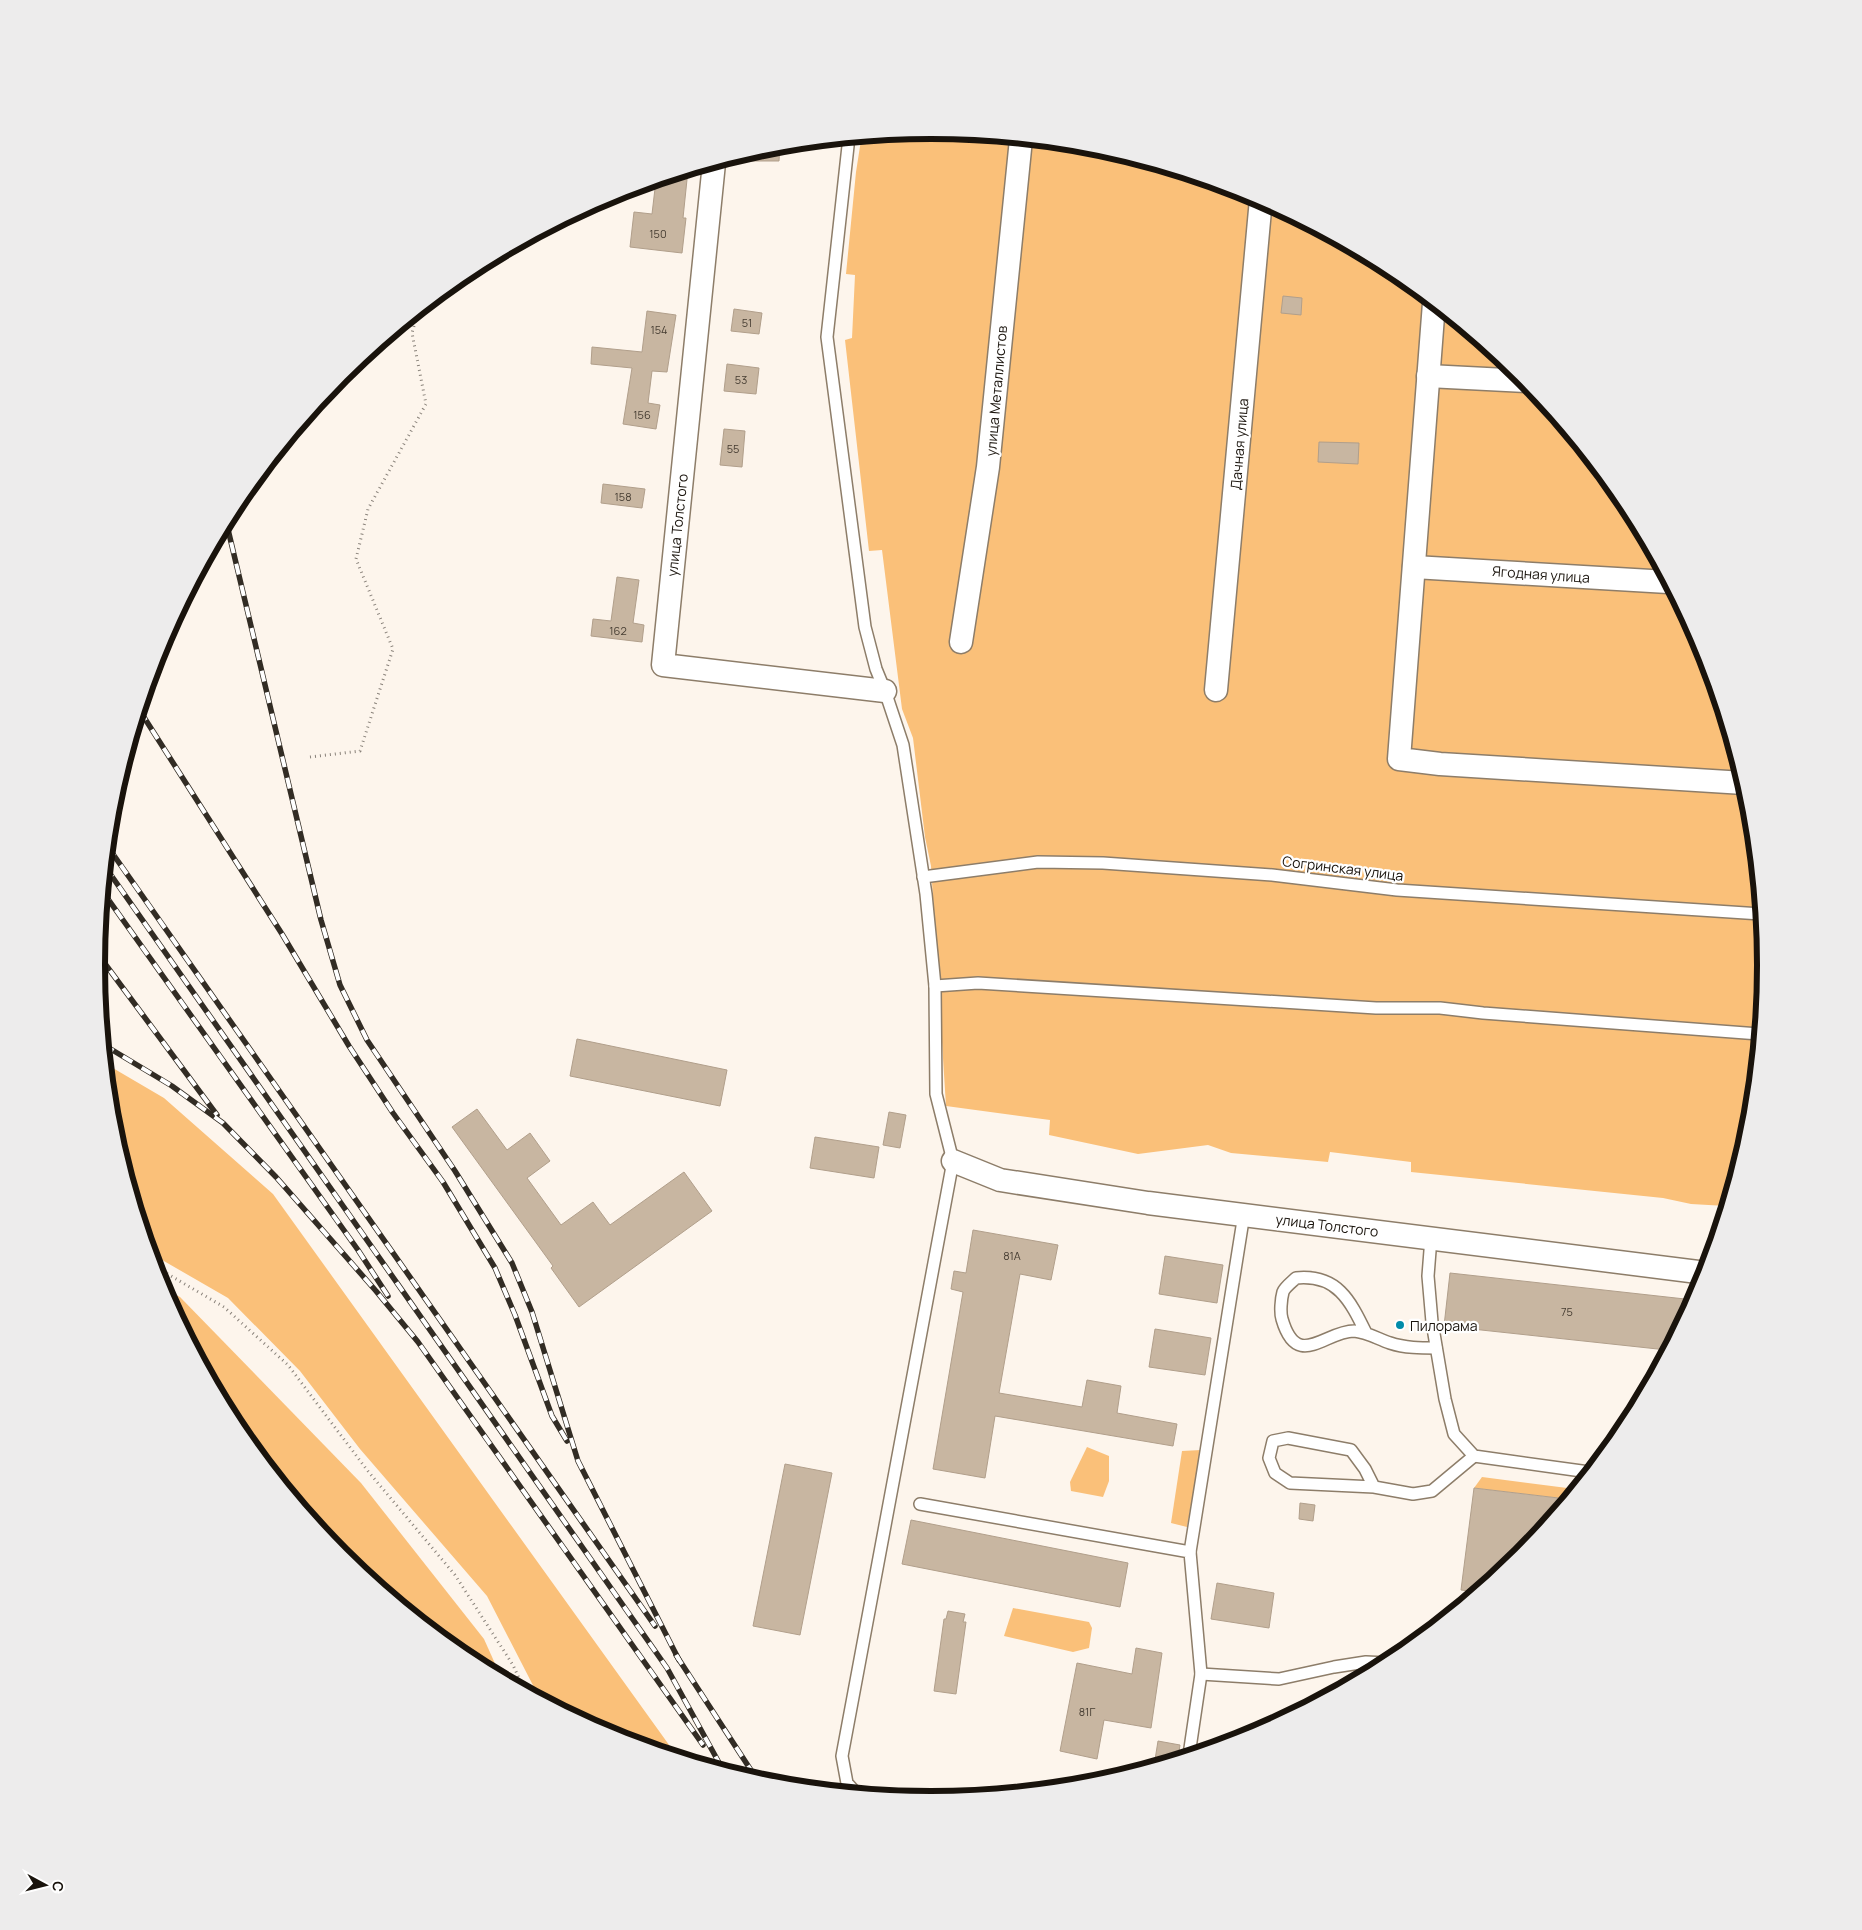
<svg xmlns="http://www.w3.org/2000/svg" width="1862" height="1930" font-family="Manrope,sans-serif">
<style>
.green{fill:#fac079}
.building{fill:#c8b6a1;stroke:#b19f8b}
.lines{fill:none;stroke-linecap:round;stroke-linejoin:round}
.lane-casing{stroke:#8d7d69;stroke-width:14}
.street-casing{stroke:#8d7d69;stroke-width:25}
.path{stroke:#89827a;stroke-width:3;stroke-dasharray:1 4;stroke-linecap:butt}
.lane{stroke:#fff;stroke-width:11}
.street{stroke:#fff;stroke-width:22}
.rail-casing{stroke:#322c24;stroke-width:5.5}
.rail{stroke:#fff;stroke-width:4;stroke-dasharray:11;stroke-linecap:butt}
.poi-dot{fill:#018caa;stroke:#fff;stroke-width:2}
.labels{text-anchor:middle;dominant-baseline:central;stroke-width:4.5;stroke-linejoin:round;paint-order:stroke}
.number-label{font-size:11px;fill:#453c31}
.street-label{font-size:14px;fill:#19130c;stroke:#fff}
.poi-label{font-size:14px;fill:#19130c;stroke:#fff;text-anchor:start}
.rim{fill:none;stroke:#19130c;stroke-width:6}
</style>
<rect width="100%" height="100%" fill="#fdf5ec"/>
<!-- green -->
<g class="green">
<polygon points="931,130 1094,146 1251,194 1395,271 1521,375 1625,501 1702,646 1750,802 1766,965 1750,1128 1726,1206 1691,1204 1663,1198 1411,1172 1411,1162 1330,1152 1328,1162 1231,1153 1208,1145 1138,1154 1049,1135 1050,1120 946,1106 931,866 925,837 913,738 902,709 882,550 869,551 845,340 852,338 855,275 846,274 856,172 861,140 871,141 872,136"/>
<polygon points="106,1064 164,1098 273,1194 677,1756 611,1736 539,1697 487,1596 360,1449 300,1371 228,1298 150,1253 112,1128"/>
<polygon points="161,1287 180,1297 361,1483 484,1639 501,1677 467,1659 341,1555 237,1429"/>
<polygon points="1087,1447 1109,1456 1109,1481 1103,1497 1071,1491 1070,1482"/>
<polygon points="1201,1450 1187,1527 1171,1523 1182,1451"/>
<polygon points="1482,1477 1575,1489 1567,1499 1474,1488"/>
<polygon points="1013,1608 1089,1622 1092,1628 1089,1648 1073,1652 1004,1636"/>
</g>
<!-- building -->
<g class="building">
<polygon points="780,145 779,161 731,161 731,158 768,146"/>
<polygon points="688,170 683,218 686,218 682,253 630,247 634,212 652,214 656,180"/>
<polygon points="1283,296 1302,298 1301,315 1281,313"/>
<polygon points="734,309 762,313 759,334 731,331"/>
<polygon points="647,311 676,315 667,372 652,371 648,403 660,405 656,429 623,424 632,368 591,364 592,347 642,352"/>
<polygon points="727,364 759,368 756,394 724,391"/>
<polygon points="724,429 745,431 742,467 720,465"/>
<polygon points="1319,442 1359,443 1358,464 1318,462"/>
<polygon points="603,484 645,489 642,508 601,503"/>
<polygon points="617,577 639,580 633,623 644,625 642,642 591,636 593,619 611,621"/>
<polygon points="577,1039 727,1070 720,1106 570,1076"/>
<polygon points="477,1109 507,1150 530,1133 550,1161 527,1178 561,1225 593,1202 610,1225 684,1172 712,1211 579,1307 551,1268 553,1266 452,1127"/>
<polygon points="889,1112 906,1115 900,1148 883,1145"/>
<polygon points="815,1137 879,1147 874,1178 810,1168"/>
<polygon points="973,1230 1058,1245 1051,1280 1020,1274 999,1393 1082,1407 1087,1380 1121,1386 1117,1413 1177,1424 1173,1446 995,1416 985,1478 933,1469 963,1292 951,1289 954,1271 966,1273"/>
<polygon points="1165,1256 1223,1265 1217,1303 1159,1294"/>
<polygon points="1450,1273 1694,1300 1667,1350 1444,1326"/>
<polygon points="1155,1329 1211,1338 1205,1375 1149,1367"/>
<polygon points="785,1464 832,1473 800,1635 753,1626"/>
<polygon points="1474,1488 1567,1499 1521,1555 1508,1566 1497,1564 1495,1577 1476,1592 1461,1590"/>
<polygon points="1300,1503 1315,1505 1313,1521 1299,1519"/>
<polygon points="911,1520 1128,1563 1120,1607 902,1564"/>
<polygon points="1217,1583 1274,1593 1269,1628 1211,1619"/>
<polygon points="948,1611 965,1614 963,1622 966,1622 956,1694 934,1691 944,1619 946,1619"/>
<polygon points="1136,1648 1162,1653 1151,1728 1104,1720 1097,1759 1060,1751 1077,1663 1132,1674"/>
<polygon points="1158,1741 1180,1745 1178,1758 1154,1766"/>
</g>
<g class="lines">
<!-- lane casing -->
<g class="lane-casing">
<g id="lane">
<polyline points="848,146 827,337 865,627 876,669 885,691 903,745 926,894 935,986 936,1094 953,1161 842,1756 847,1783 855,1792"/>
<polyline points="923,877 1038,862 1103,863 1272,875 1397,890 1761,914"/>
<polyline points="935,986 978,983 1376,1008 1440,1008 1483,1013 1759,1034"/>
<polyline points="1431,1238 1428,1276 1432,1322 1445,1399 1454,1434 1474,1456 1589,1472"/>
<path d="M1366 1333C1350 1300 1337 1274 1296 1278 1292 1282 1285 1287 1283 1292 1281 1299 1280 1313 1282 1319 1297 1371 1325 1331 1354 1331 1367 1332 1378 1339 1390 1343 1405 1348 1421 1348 1436 1348"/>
<polyline points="1374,1487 1365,1469 1351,1450 1288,1438 1273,1441 1269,1458 1275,1473 1290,1483 1374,1487 1413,1494 1432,1491 1474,1456"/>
<polyline points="920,1504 1190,1552 1201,1674 1189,1755"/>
<polyline points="1190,1552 1244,1214"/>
<polyline points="1201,1674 1279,1679 1334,1667 1366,1662 1387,1663"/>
</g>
</g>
<!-- street casing -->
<g class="street-casing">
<g id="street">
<polyline points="714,163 663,665 885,691"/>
<polyline points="1434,303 1399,759 1440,764 1744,783"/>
<polyline points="1428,376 1526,381"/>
<polyline points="1414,567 1668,582"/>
<polyline points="961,642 988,467 1021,139"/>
<polyline points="1216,690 1261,199"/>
<polyline points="953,1161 1000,1180 1148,1203 1706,1273"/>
</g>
</g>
<!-- path -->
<g class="path">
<polyline points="310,757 360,751 393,649 356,559 368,509 426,404 412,333 418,312"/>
<polyline points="154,1266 224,1307 288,1365 367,1470 455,1575 513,1665 524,1689"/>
</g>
<!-- lane -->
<use href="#lane" class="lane"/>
<!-- street -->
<use href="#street" class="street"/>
<!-- rail casing -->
<g class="rail-casing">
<g id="rail">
<polyline points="226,521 321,920 340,985 367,1040 455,1171 512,1263 532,1312 578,1461 679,1660"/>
<polyline points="140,711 282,934 349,1046 393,1113 443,1182 495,1268 515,1315 552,1416 567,1441"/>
<polyline points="108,847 655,1626"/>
<polyline points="106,868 667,1668 723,1770"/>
<polyline points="103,892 358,1250 388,1296"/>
<polyline points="97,953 217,1115"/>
<polyline points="104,1045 172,1086 223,1123 276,1177 376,1291 418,1342 703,1745"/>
<polyline points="676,1655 758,1781"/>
</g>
</g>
<!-- rail -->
<use href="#rail" class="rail"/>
</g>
<!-- markers -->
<circle class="poi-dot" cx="1400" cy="1325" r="5"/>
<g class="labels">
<!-- number labels -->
<g class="number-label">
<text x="658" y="233">150</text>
<text x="747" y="322">51</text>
<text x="659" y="329">154</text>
<text x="741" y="379">53</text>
<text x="642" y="414">156</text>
<text x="733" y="448">55</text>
<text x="623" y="496">158</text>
<text x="618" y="630">162</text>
<text x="1012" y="1255">81А</text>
<text x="1567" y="1311">75</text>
<text x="1087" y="1711">81Г</text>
</g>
<!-- street labels -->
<g class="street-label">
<text transform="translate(996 391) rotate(-85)">улица Металлистов</text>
<text transform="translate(1239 444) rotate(-85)">Дачная улица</text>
<text transform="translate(677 525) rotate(-84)">улица Толстого</text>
<text transform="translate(1541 574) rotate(4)">Ягодная улица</text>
<text transform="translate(1343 868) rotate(7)">Согринская улица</text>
<text transform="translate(1327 1225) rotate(7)">улица Толстого</text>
</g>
<!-- poi labels -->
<g class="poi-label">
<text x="1410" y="1325">Пилорама</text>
</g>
</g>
<!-- crop -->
<path d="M0 0H1862V1930H0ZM105 965a826 826 0 1 1 1652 0a826 826 0 1 1-1652 0Z" fill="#edecec" fill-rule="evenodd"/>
<path class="rim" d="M105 965a826 826 0 1 1 1652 0a826 826 0 1 1-1652 0Z"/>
<!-- north arrow -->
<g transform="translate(45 1885) rotate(97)" stroke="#ffffff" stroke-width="4" paint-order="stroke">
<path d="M0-4L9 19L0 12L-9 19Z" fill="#19130c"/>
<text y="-8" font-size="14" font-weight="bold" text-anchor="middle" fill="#19130c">С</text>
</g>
</svg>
